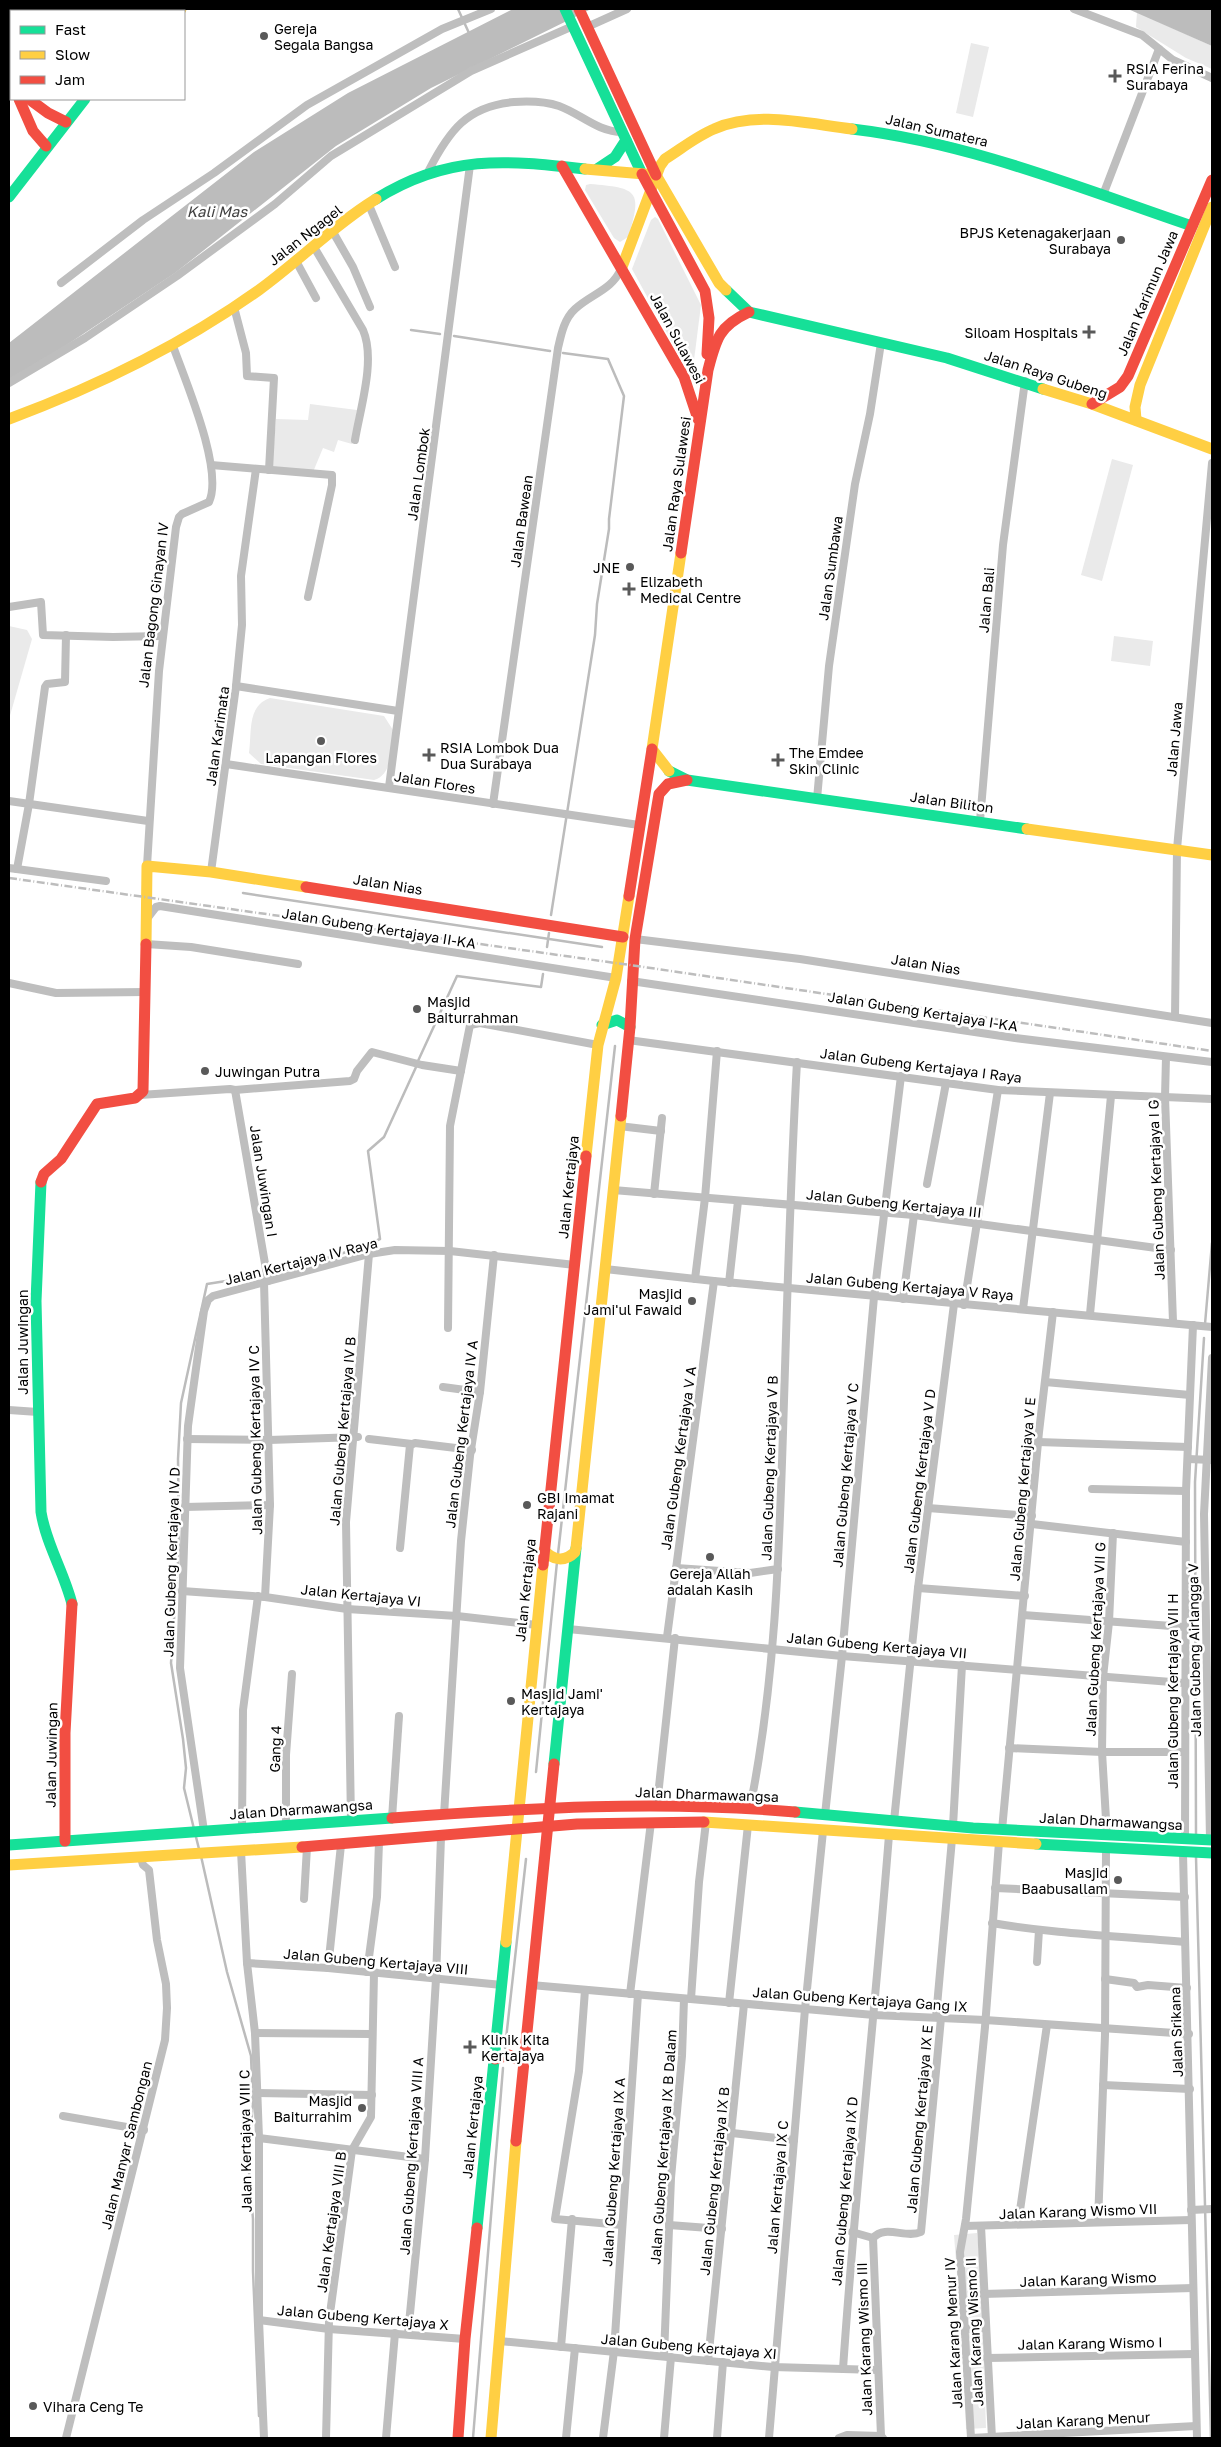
<svg xmlns="http://www.w3.org/2000/svg" width="1221" height="2447" font-family="'Golos Text',sans-serif">
<style>
.green{fill:#eaeaea}
.water{fill:#bcbcbc}
.lines{fill:none;stroke-linecap:round;stroke-linejoin:round}
.stream{stroke:#bcbcbc;stroke-width:2.5}
.street{stroke:#bebebe;stroke-width:8}
.fast{stroke:#16e098;stroke-width:11}
.slow{stroke:#ffcf43;stroke-width:11}
.jam{stroke:#f24e42;stroke-width:11}
.rail{stroke:#bdbdbd;stroke-width:2.5;stroke-dasharray:8 2.5 1 2.5;stroke-linecap:butt}
.poi-dot{fill:#595959;stroke:#fff;stroke-width:2}
.labels{text-anchor:middle;dominant-baseline:central;stroke-width:5;stroke-linejoin:round;paint-order:stroke}
.poi-label{font-size:14px;fill:#000;stroke:#fff;text-anchor:start}
.street-label{font-size:14px;fill:#000;stroke:#fff}
.water-label{font-size:15px;font-style:italic;fill:#414141;stroke:#fff}
</style>
<rect width="100%" height="100%" fill="#fff"/>
<!-- green -->
<g class="green">
<polygon points="1137,12 1212,46 1212,69 1186,58 1136,27"/>
<polygon points="971,43 989,47 973,117 956,113"/>
<path d="M590 184C637 188 643 190 628 237L620 242 614 238 585 190 586 185Z"/>
<polygon points="655,217 658,219 701,305 693,368 688,369 685,366 632,269 651,220"/>
<polygon points="310,404 357,410 352,444 338,440 334,452 323,448 313,472 272,467 276,419 308,420"/>
<polygon points="1112,459 1133,465 1102,581 1081,575"/>
<polygon points="9,626 27,630 32,639 9,719"/>
<polygon points="1114,636 1153,641 1150,666 1111,661"/>
<path d="M270 698 384 716 393 730C391 746 393 775 374 780L261 764 249 753C252 731 247 706 270 698Z"/>
<polygon points="977,2233 981,2274 986,2428 966,2429 963,2355 954,2235"/>
</g>
<!-- water -->
<g class="water">
<polygon points="513,9 591,9 431,88 336,146 175,273 35,366 9,381 9,343 254,152 348,93"/>
<polygon points="1128,9 1212,9 1212,46"/>
</g>
<g class="lines">
<!-- stream -->
<g class="stream">
<polyline points="458,9 469,33"/>
<polyline points="411,330 440,334"/>
<polyline points="454,336 550,351"/>
<polyline points="243,893 602,947"/>
<polyline points="551,915 595,635 597,604 609,529 609,519 624,396 608,359 563,353"/>
<polyline points="547,947 549,933"/>
<polyline points="418,1061 457,976 541,987 543,974"/>
<polyline points="273,1274 360,1248 380,1239 368,1151 384,1137 417,1065"/>
<polyline points="1205,1324 1212,1243"/>
<polyline points="558,1554 615,1046"/>
<polyline points="536,1772 557,1562"/>
<polyline points="194,1829 184,1788 186,1768 183,1739 171,1663 179,1546 178,1459 181,1403 207,1284 264,1275"/>
<polyline points="1196,1836 1195,1482 1204,1338"/>
<polyline points="196,1837 199,1849"/>
<polyline points="201,1856 227,1972 251,2056 253,2104 248,2160 253,2219 253,2271 259,2416"/>
<polyline points="1196,1857 1211,2438"/>
<polyline points="505,2048 526,1859"/>
<polyline points="473,2438 503,2068"/>
</g>
<!-- street -->
<g class="street">
<polyline points="1074,9 1142,35 1173,60 1212,78"/>
<polyline points="587,27 627,9"/>
<path d="M429 170C449 131 467 106 514 102 529 101 544 101 559 106 581 114 598 132 622 132"/>
<polyline points="1103,195 1159,49"/>
<polyline points="369,205 395,267"/>
<polyline points="333,232 353,267 370,307"/>
<path d="M314 247 363 330C376 360 360 409 355 440"/>
<polyline points="296,261 316,298"/>
<polyline points="61,283 143,220 214,173 307,105 442,29 491,9"/>
<polyline points="234,307 246,353 247,376 274,378 269,470"/>
<polyline points="9,383 85,338 177,276 275,204 331,156 471,71 573,26"/>
<polyline points="211,465 332,475 332,485 308,597"/>
<polyline points="9,607 41,602 43,635 113,637 162,636"/>
<polyline points="236,686 398,711"/>
<polyline points="226,764 639,825"/>
<polyline points="389,787 470,165"/>
<polyline points="817,799 829,666 855,484 870,414 881,343"/>
<polyline points="9,801 148,821"/>
<path d="M493 804 558 348C561 335 564 319 575 309 591 294 612 290 621 269"/>
<polyline points="980,821 1003,545 1025,381"/>
<path d="M147 866 159 671 176 527 179 517 182 514 209 502C224 470 185 380 173 346"/>
<polyline points="9,868 106,881"/>
<polyline points="17,869 29,804 45,687 47,684 65,682 66,635"/>
<polyline points="211,872 236,686 242,625 241,576 256,469"/>
<polyline points="146,920 156,907 160,906 616,978"/>
<polyline points="635,939 800,959 1212,1023"/>
<polyline points="146,944 191,947 298,964"/>
<polyline points="631,981 1015,1038 1212,1062"/>
<polyline points="9,983 56,993 146,992"/>
<polyline points="1175,1017 1177,849 1212,463"/>
<polyline points="628,1040 998,1090 1212,1099"/>
<polyline points="1166,1057 1165,1097 1173,1322"/>
<polyline points="235,1090 268,1281"/>
<polyline points="140,1095 230,1089 235,1090 350,1081 354,1079 357,1071 372,1052 422,1065 461,1071"/>
<polyline points="619,1126 661,1131"/>
<polyline points="927,1184 946,1083"/>
<polyline points="613,1190 914,1215 1171,1250"/>
<polyline points="654,1194 662,1118"/>
<polyline points="605,1269 714,1281 1212,1327"/>
<polyline points="695,1279 705,1198 717,1051"/>
<polyline points="264,1282 270,1505 265,1597"/>
<polyline points="729,1283 738,1201"/>
<polyline points="903,1299 914,1215"/>
<polyline points="964,1305 998,1090"/>
<polyline points="1023,1309 1050,1093"/>
<polyline points="1090,1314 1111,1096"/>
<polyline points="448,1328 450,1126 470,1025 480,1023 598,1045"/>
<polyline points="1045,1382 1190,1395"/>
<polyline points="443,1387 480,1392"/>
<polyline points="9,1410 38,1412"/>
<polyline points="187,1439 269,1440 358,1437"/>
<polyline points="369,1439 412,1444"/>
<polyline points="1038,1442 1188,1447"/>
<polyline points="1188,1459 1212,1460"/>
<polyline points="1092,1489 1186,1491"/>
<polyline points="185,1507 270,1505"/>
<polyline points="928,1508 1032,1516"/>
<polyline points="1032,1524 1186,1542"/>
<polyline points="400,1548 410,1445 415,1443 472,1450"/>
<polyline points="676,1568 750,1573 778,1569"/>
<polyline points="918,1588 1025,1596"/>
<polyline points="182,1591 265,1597 347,1609 457,1616 537,1625"/>
<polyline points="1023,1615 1185,1627"/>
<polyline points="568,1629 842,1656 1184,1683"/>
<polyline points="667,1637 714,1281"/>
<polyline points="1009,1748 1102,1752 1184,1752"/>
<polyline points="657,1805 675,1638"/>
<path d="M750 1808C775 1683 779 1558 783 1432 787 1308 790 1185 797 1062"/>
<polyline points="444,1815 461,1541 470,1456 480,1392 494,1255"/>
<polyline points="825,1815 842,1656 874,1297 901,1076"/>
<polyline points="392,1818 399,1716"/>
<polyline points="351,1821 346,1522 369,1254"/>
<polyline points="894,1821 918,1588 954,1304"/>
<polyline points="286,1825 286,1755 292,1674"/>
<polyline points="953,1826 962,1665"/>
<polyline points="242,1828 243,1710 258,1596"/>
<polyline points="1002,1830 1039,1432 1053,1312"/>
<polyline points="204,1831 180,1668 188,1426 204,1311 208,1300 213,1296 369,1254 395,1250 450,1251 575,1265"/>
<polyline points="1107,1836 1102,1752 1103,1677 1109,1622 1113,1533"/>
<polyline points="1185,1840 1186,1491 1193,1325"/>
<polyline points="1210,1840 1204,1514 1212,1358"/>
<polyline points="241,1851 247,1963 255,2033 259,2138 259,2320 264,2438"/>
<polyline points="1183,1853 1197,2438"/>
<polyline points="995,1888 1185,1897"/>
<polyline points="304,1899 307,1847"/>
<path d="M992 1923C1056 1934 1121 1936 1185 1942"/>
<polyline points="1037,1962 1039,1930"/>
<polyline points="247,1963 328,1968 502,1985"/>
<polyline points="328,1968 341,1845"/>
<polyline points="367,1972 377,1897 379,1842"/>
<polyline points="1105,1979 1134,1983 1137,1987 1148,1985 1187,1988"/>
<polyline points="531,1985 874,2015 985,2020 1189,2034"/>
<polyline points="585,1990 579,2071 555,2219 622,2225"/>
<polyline points="630,1994 651,1822"/>
<polyline points="691,1999 699,1882 706,1822"/>
<polyline points="729,2003 748,1825"/>
<polyline points="936,2017 952,1839"/>
<polyline points="255,2033 371,2034"/>
<polyline points="1103,2085 1190,2089"/>
<polyline points="257,2093 372,2095"/>
<polyline points="63,2116 144,2130"/>
<polyline points="732,2133 794,2140"/>
<polyline points="259,2138 425,2159"/>
<polyline points="1191,2210 1212,2209"/>
<polyline points="1098,2222 1105,2035 1106,1849"/>
<polyline points="1018,2224 1047,2025"/>
<polyline points="669,2225 722,2229"/>
<polyline points="965,2226 1191,2220"/>
<polyline points="981,2226 992,2438"/>
<polyline points="852,2232 873,2238"/>
<path d="M873 2238C885 2224 906 2239 921 2232L941 2018"/>
<polyline points="873,2238 881,2436 883,2438"/>
<polyline points="983,2294 1193,2288"/>
<polyline points="259,2320 329,2329 465,2339"/>
<polyline points="964,2329 985,2328"/>
<polyline points="408,2334 425,2159 436,1979 441,1837"/>
<polyline points="499,2341 773,2367 878,2370"/>
<polyline points="561,2347 572,2219"/>
<polyline points="664,2356 671,2178 682,2056 684,1999"/>
<polyline points="987,2358 1194,2354"/>
<polyline points="708,2361 744,2004"/>
<path d="M843 2369C855 2191 875 2013 889 1835"/>
<polyline points="66,2438 165,2040 167,2008 166,1984 157,1940 149,1870 143,1865 141,1858"/>
<polyline points="326,2438 329,2321 352,2150 371,2117 374,1973"/>
<polyline points="386,2438 395,2333"/>
<polyline points="566,2438 575,2348"/>
<polyline points="603,2438 614,2351 638,1994"/>
<polyline points="664,2438 671,2357"/>
<polyline points="717,2438 723,2362"/>
<polyline points="769,2438 805,2009 823,1831"/>
<polyline points="839,2438 847,2435 881,2436"/>
<polyline points="971,2438 960,2252 966,2219 985,2027 999,1842"/>
<polyline points="971,2438 1196,2426"/>
</g>
<!-- fast -->
<g class="fast">
<polyline points="565,9 642,174"/>
<path d="M852 129C970 143 1080 188 1192 226"/>
<polyline points="597,169 615,157 626,140"/>
<polyline points="9,197 85,99"/>
<path d="M376 199C448 154 505 160 585 169"/>
<polyline points="726,290 749,312 947,358 1043,389"/>
<polyline points="669,771 687,780 1027,829"/>
<polyline points="602,1025 617,1020 630,1027"/>
<path d="M41 1182 36 1301 41 1512C46 1544 64 1572 72 1604"/>
<polyline points="554,1764 576,1548"/>
<polyline points="795,1812 973,1828 1212,1840"/>
<polyline points="1036,1844 1212,1853"/>
<polyline points="9,1845 392,1818"/>
<polyline points="477,2228 506,1942"/>
</g>
<!-- slow -->
<g class="slow">
<polyline points="177,11 181,9"/>
<polyline points="9,80 11,83"/>
<polyline points="585,169 656,175 719,283 726,290"/>
<path d="M622 267 660 166 665 159C681 149 697 136 714 129 757 110 808 124 852 129"/>
<polyline points="1043,389 1092,404 1212,449"/>
<path d="M9 419C98 386 182 345 259 290 299 261 334 225 376 199"/>
<polyline points="1136,420 1135,407 1140,385 1212,207"/>
<polyline points="669,771 652,749 681,553"/>
<polyline points="1027,829 1212,855"/>
<polyline points="146,944 147,866 211,872 306,887"/>
<polyline points="586,1156 598,1045 616,978 629,896"/>
<polyline points="576,1548 621,1116"/>
<path d="M544 1550C553 1561 565 1562 575 1552"/>
<polyline points="704,1822 1036,1844"/>
<polyline points="9,1865 302,1847"/>
<polyline points="506,1942 543,1565"/>
<polyline points="491,2438 516,2141"/>
</g>
<!-- jam -->
<g class="jam">
<polyline points="161,9 163,11"/>
<polyline points="579,9 656,175"/>
<polyline points="19,99 33,131 46,146"/>
<polyline points="29,99 48,113 66,122"/>
<polyline points="562,166 684,377 698,419"/>
<polyline points="642,174 705,291 709,318 707,354"/>
<polyline points="1092,404 1120,387 1128,376 1212,180"/>
<path d="M681 553 708 370C716 339 719 326 749 312"/>
<polyline points="306,887 623,937"/>
<polyline points="629,896 652,749"/>
<polyline points="621,1116 630,1027 635,939 659,794 668,784 687,780"/>
<polyline points="41,1182 44,1174 61,1159 97,1104 135,1098 143,1091 146,944"/>
<polyline points="543,1565 586,1156"/>
<path d="M392 1818C526 1808 660 1800 795 1812"/>
<polyline points="65,1841 65,1733 72,1604"/>
<polyline points="302,1847 577,1824 704,1822"/>
<polyline points="495,2059 509,2055 523,2062"/>
<polyline points="516,2141 554,1764"/>
<polyline points="458,2438 465,2339 477,2228"/>
</g>
<!-- rail -->
<polyline class="rail" points="9,878 644,967 1212,1051"/>
</g>
<!-- markers -->
<g class="poi-dot">
<circle cx="264" cy="36" r="5"/>
<path d="M1112.5 68.5h5v5h5v5h-5v5h-5v-5h-5v-5h5z"/>
<circle cx="1121" cy="240" r="5"/>
<path d="M1086.5 324.5h5v5h5v5h-5v5h-5v-5h-5v-5h5z"/>
<circle cx="630" cy="567" r="5"/>
<path d="M626.5 581.5h5v5h5v5h-5v5h-5v-5h-5v-5h5z"/>
<circle cx="321" cy="741" r="5"/>
<path d="M426.5 747.5h5v5h5v5h-5v5h-5v-5h-5v-5h5z"/>
<path d="M775.5 752.5h5v5h5v5h-5v5h-5v-5h-5v-5h5z"/>
<circle cx="417" cy="1009" r="5"/>
<circle cx="205" cy="1071" r="5"/>
<circle cx="692" cy="1301" r="5"/>
<circle cx="527" cy="1505" r="5"/>
<circle cx="710" cy="1557" r="5"/>
<circle cx="511" cy="1701" r="5"/>
<circle cx="1118" cy="1880" r="5"/>
<path d="M467.5 2039.5h5v5h5v5h-5v5h-5v-5h-5v-5h5z"/>
<circle cx="362" cy="2108" r="5"/>
<circle cx="33" cy="2406" r="5"/>
</g>
<g class="labels">
<!-- poi labels -->
<g class="poi-label">
<text x="274" y="28">Gereja<tspan x="274" dy="16">Segala Bangsa</tspan></text>
<text x="1126" y="68">RSIA Ferina<tspan x="1126" dy="16">Surabaya</tspan></text>
<text x="1111" y="232" text-anchor="end">BPJS Ketenagakerjaan<tspan x="1111" dy="16">Surabaya</tspan></text>
<text x="1078" y="332" text-anchor="end">Siloam Hospitals</text>
<text x="620" y="567" text-anchor="end">JNE</text>
<text x="640" y="581">Elizabeth<tspan x="640" dy="16">Medical Centre</tspan></text>
<text x="440" y="747">RSIA Lombok Dua<tspan x="440" dy="16">Dua Surabaya</tspan></text>
<text x="789" y="752">The Emdee<tspan x="789" dy="16">Skin Clinic</tspan></text>
<text x="321" y="757" text-anchor="middle">Lapangan Flores</text>
<text x="427" y="1001">Masjid<tspan x="427" dy="16">Baiturrahman</tspan></text>
<text x="215" y="1071">Juwingan Putra</text>
<text x="682" y="1293" text-anchor="end">Masjid<tspan x="682" dy="16">Jami'ul Fawaid</tspan></text>
<text x="537" y="1497">GBI Imamat<tspan x="537" dy="16">Rajani</tspan></text>
<text x="710" y="1573" text-anchor="middle">Gereja Allah<tspan x="710" dy="16">adalah Kasih</tspan></text>
<text x="521" y="1693">Masjid Jami'<tspan x="521" dy="16">Kertajaya</tspan></text>
<text x="1108" y="1872" text-anchor="end">Masjid<tspan x="1108" dy="16">Baabusallam</tspan></text>
<text x="481" y="2039">Klinik Kita<tspan x="481" dy="16">Kertajaya</tspan></text>
<text x="352" y="2100" text-anchor="end">Masjid<tspan x="352" dy="16">Baiturrahim</tspan></text>
<text x="43" y="2406">Vihara Ceng Te</text>
</g>
<!-- street labels -->
<g class="street-label">
<text transform="translate(937 130) rotate(13)">Jalan Sumatera</text>
<text transform="translate(305 235) rotate(-38)">Jalan Ngagel</text>
<text transform="translate(1147 293) rotate(-67)">Jalan Karimun Jawa</text>
<text transform="translate(678 338) rotate(62)">Jalan Sulawesi</text>
<text transform="translate(1046 374) rotate(18)">Jalan Raya Gubeng</text>
<text transform="translate(418 474) rotate(-82)">Jalan Lombok</text>
<text transform="translate(676 484) rotate(-82)">Jalan Raya Sulawesi</text>
<text transform="translate(521 521) rotate(-82)">Jalan Bawean</text>
<text transform="translate(830 568) rotate(-82)">Jalan Sumbawa</text>
<text transform="translate(986 600) rotate(-85)">Jalan Bali</text>
<text transform="translate(153 605) rotate(-83)">Jalan Bagong Ginayan IV</text>
<text transform="translate(217 736) rotate(-82)">Jalan Karimata</text>
<text transform="translate(1174 739) rotate(-85)">Jalan Jawa</text>
<text transform="translate(435 782) rotate(9)">Jalan Flores</text>
<text transform="translate(952 802) rotate(8)">Jalan Biliton</text>
<text transform="translate(388 884) rotate(9)">Jalan Nias</text>
<text transform="translate(379 928) rotate(9)">Jalan Gubeng Kertajaya II-KA</text>
<text transform="translate(926 964) rotate(9)">Jalan Nias</text>
<text transform="translate(923 1011) rotate(9)">Jalan Gubeng Kertajaya I-KA</text>
<text transform="translate(921 1065) rotate(7)">Jalan Gubeng Kertajaya I Raya</text>
<text transform="translate(264 1181) rotate(81)">Jalan Juwingan I</text>
<text transform="translate(568 1187) rotate(-84)">Jalan Kertajaya</text>
<text transform="translate(1156 1190) rotate(-92)">Jalan Gubeng Kertajaya I G</text>
<text transform="translate(894 1203) rotate(6)">Jalan Gubeng Kertajaya III</text>
<text transform="translate(301 1261) rotate(-14)">Jalan Kertajaya IV Raya</text>
<text transform="translate(910 1286) rotate(5)">Jalan Gubeng Kertajaya V Raya</text>
<text transform="translate(22 1342) rotate(-90)">Jalan Juwingan</text>
<text transform="translate(342 1431) rotate(-85)">Jalan Gubeng Kertajaya IV B</text>
<text transform="translate(461 1434) rotate(-83)">Jalan Gubeng Kertajaya IV A</text>
<text transform="translate(255 1440) rotate(-91)">Jalan Gubeng Kertajaya IV C</text>
<text transform="translate(678 1458) rotate(-82)">Jalan Gubeng Kertajaya V A</text>
<text transform="translate(769 1468) rotate(-88)">Jalan Gubeng Kertajaya V B</text>
<text transform="translate(845 1475) rotate(-85)">Jalan Gubeng Kertajaya V C</text>
<text transform="translate(919 1481) rotate(-83)">Jalan Gubeng Kertajaya V D</text>
<text transform="translate(1022 1489) rotate(-85)">Jalan Gubeng Kertajaya V E</text>
<text transform="translate(171 1562) rotate(-88)">Jalan Gubeng Kertajaya IV D</text>
<text transform="translate(525 1590) rotate(-84)">Jalan Kertajaya</text>
<text transform="translate(361 1595) rotate(6)">Jalan Kertajaya VI</text>
<text transform="translate(1095 1639) rotate(-87)">Jalan Gubeng Kertajaya VII G</text>
<text transform="translate(877 1645) rotate(5)">Jalan Gubeng Kertajaya VII</text>
<text transform="translate(1194 1650) rotate(-91)">Jalan Gubeng Airlangga V</text>
<text transform="translate(1172 1691) rotate(-90)">Jalan Gubeng Kertajaya VII H</text>
<text transform="translate(275 1749) rotate(-88)">Gang 4</text>
<text transform="translate(51 1755) rotate(-89)">Jalan Juwingan</text>
<text transform="translate(707 1794) rotate(2)">Jalan Dharmawangsa</text>
<text transform="translate(301 1809) rotate(-4)">Jalan Dharmawangsa</text>
<text transform="translate(1111 1821) rotate(3)">Jalan Dharmawangsa</text>
<text transform="translate(376 1961) rotate(5)">Jalan Gubeng Kertajaya VIII</text>
<text transform="translate(860 1999) rotate(4)">Jalan Gubeng Kertajaya Gang IX</text>
<text transform="translate(1176 2032) rotate(-92)">Jalan Srikana</text>
<text transform="translate(919 2119) rotate(-85)">Jalan Gubeng Kertajaya IX E</text>
<text transform="translate(472 2127) rotate(-84)">Jalan Kertajaya</text>
<text transform="translate(245 2141) rotate(-91)">Jalan Kertajaya VIII C</text>
<text transform="translate(126 2145) rotate(-76)">Jalan Manyar Sambongan</text>
<text transform="translate(663 2147) rotate(-86)">Jalan Gubeng Kertajaya IX B Dalam</text>
<text transform="translate(411 2156) rotate(-86)">Jalan Gubeng Kertajaya VIII A</text>
<text transform="translate(613 2172) rotate(-86)">Jalan Gubeng Kertajaya IX A</text>
<text transform="translate(714 2181) rotate(-84)">Jalan Gubeng Kertajaya IX B</text>
<text transform="translate(777 2187) rotate(-85)">Jalan Kertajaya IX C</text>
<text transform="translate(844 2191) rotate(-85)">Jalan Gubeng Kertajaya IX D</text>
<text transform="translate(1078 2211) rotate(-2)">Jalan Karang Wismo VII</text>
<text transform="translate(331 2222) rotate(-82)">Jalan Kertajaya VIII B</text>
<text transform="translate(1088 2279) rotate(-2)">Jalan Karang Wismo</text>
<text transform="translate(363 2317) rotate(5)">Jalan Gubeng Kertajaya X</text>
<text transform="translate(974 2332) rotate(-93)">Jalan Karang Wismo II</text>
<text transform="translate(953 2333) rotate(-93)">Jalan Karang Menur IV</text>
<text transform="translate(864 2339) rotate(-92)">Jalan Karang Wismo III</text>
<text transform="translate(1090 2343) rotate(-1)">Jalan Karang Wismo I</text>
<text transform="translate(689 2346) rotate(5)">Jalan Gubeng Kertajaya XI</text>
<text transform="translate(1083 2420) rotate(-3)">Jalan Karang Menur</text>
</g>
<!-- water labels -->
<g class="water-label">
<text x="217" y="211">Kali Mas</text>
</g>
</g>
<!-- border -->
<rect width="1221" height="2447" fill="none" stroke="#000000" stroke-width="20"/>
<!-- legend -->
<rect x="10" y="10" width="175" height="90" fill="#ffffff" stroke="#999999"/>
<rect x="20" y="26" width="25" height="8" fill="#16e098" stroke="#999999"/>
<text x="55" y="35" font-size="15" fill="#000000">Fast</text>
<rect x="20" y="51" width="25" height="8" fill="#ffcf43" stroke="#999999"/>
<text x="55" y="60" font-size="15" fill="#000000">Slow</text>
<rect x="20" y="76" width="25" height="8" fill="#f24e42" stroke="#999999"/>
<text x="55" y="85" font-size="15" fill="#000000">Jam</text>
</svg>
